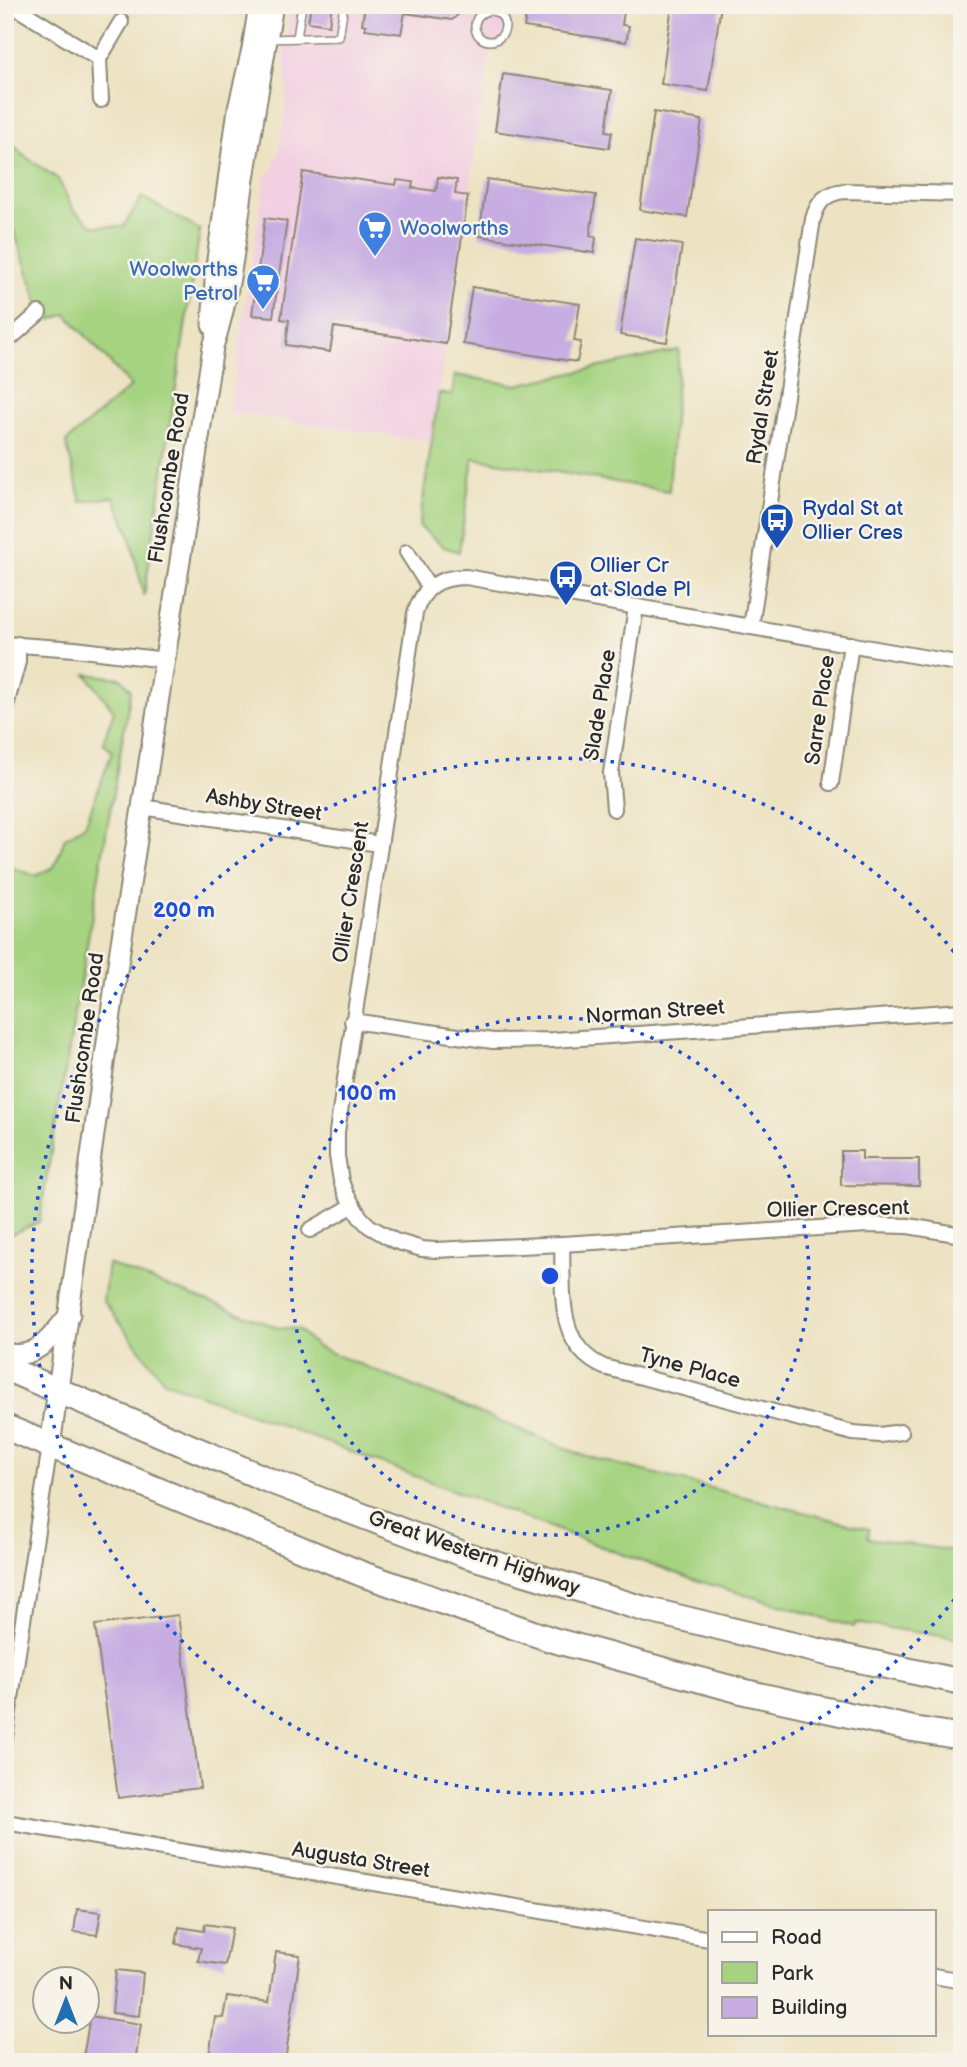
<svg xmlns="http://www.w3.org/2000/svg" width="967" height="2067" font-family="'Balsamiq Sans',sans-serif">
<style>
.built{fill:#f2cfe1}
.green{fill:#a5d380;stroke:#687f56;stroke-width:2}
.building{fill:#c7ade2}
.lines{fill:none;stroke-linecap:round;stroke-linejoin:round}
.lane-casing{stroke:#8c8777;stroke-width:10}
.street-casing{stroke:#8c8777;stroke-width:18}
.secondary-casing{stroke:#8c8777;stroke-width:23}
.highway-casing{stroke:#8c8777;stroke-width:28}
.lane{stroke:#fff;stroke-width:7}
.street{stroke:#fff;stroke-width:14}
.secondary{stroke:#fff;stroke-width:19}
.highway{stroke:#fff;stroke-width:24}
.ring{fill:none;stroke:#1d4ed8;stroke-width:3.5;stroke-dasharray:3.5 7}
.labels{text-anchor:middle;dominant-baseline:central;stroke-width:5;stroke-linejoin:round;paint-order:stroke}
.shop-label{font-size:21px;fill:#366cbe;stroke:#f7f3e8;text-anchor:start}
.street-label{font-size:21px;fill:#2b2b2b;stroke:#f7f3e8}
.transit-label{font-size:21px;fill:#164399;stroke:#f7f3e8;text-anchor:start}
.centre{fill:#1d4ed8;stroke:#f7f3e8;stroke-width:3.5}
.ring-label{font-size:21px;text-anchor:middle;font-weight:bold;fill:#1d4ed8;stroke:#f7f3e8;stroke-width:5;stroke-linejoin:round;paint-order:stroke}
</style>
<rect width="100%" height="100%" fill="#f7f3e8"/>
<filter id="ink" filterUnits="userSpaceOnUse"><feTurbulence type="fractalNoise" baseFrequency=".0143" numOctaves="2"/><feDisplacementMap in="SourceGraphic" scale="14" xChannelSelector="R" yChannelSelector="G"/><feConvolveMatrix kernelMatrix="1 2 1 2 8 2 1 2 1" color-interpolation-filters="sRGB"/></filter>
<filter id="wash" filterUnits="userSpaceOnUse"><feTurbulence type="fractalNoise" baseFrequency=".00686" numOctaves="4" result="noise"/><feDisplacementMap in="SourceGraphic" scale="28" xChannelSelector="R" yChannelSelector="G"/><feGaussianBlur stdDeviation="1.57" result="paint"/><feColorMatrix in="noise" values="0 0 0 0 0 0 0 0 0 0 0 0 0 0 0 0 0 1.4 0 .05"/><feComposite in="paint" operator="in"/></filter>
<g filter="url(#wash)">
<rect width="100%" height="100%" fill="#ede3c3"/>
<!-- built -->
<polygon class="built" points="291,5 507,5 514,24 509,41 499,49 490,51 431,442 229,412 265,175 272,171 279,150 287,95 284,55"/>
<!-- green -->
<g class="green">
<polygon points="5,136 23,155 58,179 73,209 93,226 123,227 142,197 200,230 144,596 129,532 114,497 81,502 66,442 131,386 66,314 51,320 38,303 14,231 5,222"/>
<polygon points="679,350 669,491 473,458 459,552 444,547 419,526 439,393 452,395 455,375 517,385"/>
<polygon points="86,674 121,678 131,690 39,1222 5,1237 5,878 9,867 36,876 54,867 65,838 85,825 112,752 103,742 114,711"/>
<polygon points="108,1264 279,1328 298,1329 317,1347 582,1455 869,1529 868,1538 962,1552 962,1639 855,1623 854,1627 702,1582 626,1556 164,1381 103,1301"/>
</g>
<g id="blocks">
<!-- building -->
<g class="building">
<polygon points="311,5 332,5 329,25 308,22"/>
<polygon points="365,5 469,5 452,20 405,13 401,34 365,29 366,25 362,24"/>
<polygon points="528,5 625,5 622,25 629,26 626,42 524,27"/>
<polygon points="672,5 721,5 708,91 661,84"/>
<polygon points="503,74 612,90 606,131 612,132 609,148 495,131"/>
<polygon points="654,112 702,120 687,217 640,210"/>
<polygon points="303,172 396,185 397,180 413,182 412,188 436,191 438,177 457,180 455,194 468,196 446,344 334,327 330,352 286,345 289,320 281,319"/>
<polygon points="487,179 596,195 590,236 596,237 594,253 479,236"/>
<polygon points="265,218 287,221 273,317 252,315"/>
<polygon points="635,238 682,245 667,342 620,335"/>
<polygon points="472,287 580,304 574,341 581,342 577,362 463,344"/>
<polygon points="841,1151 862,1151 862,1159 919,1159 919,1186 841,1185"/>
<polygon points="178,1615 200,1788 118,1798 95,1625"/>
<polygon points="77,1909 101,1912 97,1935 74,1932"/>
<polygon points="205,1924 232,1928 225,1965 198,1961 201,1948 176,1944 179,1927 204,1931"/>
<polygon points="276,1952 300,1955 285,2062 244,2058 243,2062 208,2062 215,2017 223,2018 227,1996 269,2002"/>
<polygon points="116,1970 143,1973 139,2016 112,2013"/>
<polygon points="90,2016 141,2024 135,2062 105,2062 83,2058"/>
</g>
</g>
</g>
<g filter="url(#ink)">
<use href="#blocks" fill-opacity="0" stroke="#8c8777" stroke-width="2"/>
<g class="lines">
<!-- lane casing -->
<g class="lane-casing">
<g id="lane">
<circle cx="490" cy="26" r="15"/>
<polyline points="297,38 302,5"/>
<polyline points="270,39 339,37 344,5"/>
</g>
</g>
<!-- street casing -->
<g class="street-casing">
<g id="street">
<polyline points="12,5 99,59"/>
<polyline points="101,100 99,59 121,22"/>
<polyline points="5,343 39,313"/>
<polyline points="407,552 429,587"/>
<path d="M751 627 813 219C818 201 826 193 845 191L962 194"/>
<polyline points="5,644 75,649 165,660"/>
<path d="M962 664 466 577C439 577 423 587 415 613L337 1132V1156L341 1181 346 1194 360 1217 369 1226 395 1241 422 1249 435 1250 562 1244 868 1225 908 1226 962 1235"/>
<polyline points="5,709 18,662 18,644"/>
<polyline points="831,783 851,644"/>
<polyline points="142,807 379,844"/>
<polyline points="614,809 611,773 636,607"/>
<polyline points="352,1021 493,1041 553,1040 962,1011"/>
<polyline points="310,1230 352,1206"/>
<path d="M562 1244C564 1290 555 1346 604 1367L853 1433 880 1435 901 1432"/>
<polyline points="5,1737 50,1446"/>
<polyline points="5,1822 710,1939"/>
<polyline points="934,1976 962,1981"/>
</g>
</g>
<!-- secondary casing -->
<g class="secondary-casing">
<g id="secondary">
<polyline points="212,325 216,267 238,109 252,49 259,5"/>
<path d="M5 1353C37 1361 52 1336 70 1314"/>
<path d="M50 1446 120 950 213 347C231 292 236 236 244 179 253 121 263 63 273 5"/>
</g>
</g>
<!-- highway casing -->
<g class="highway-casing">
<g id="highway">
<polyline points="5,1368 268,1480 463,1554 644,1609 831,1654 962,1682"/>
<polyline points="5,1427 362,1574 553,1640 745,1692 913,1729 962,1737"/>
</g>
</g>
<!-- lane -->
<use href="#lane" class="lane"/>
<!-- street -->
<use href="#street" class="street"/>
<!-- secondary -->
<use href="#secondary" class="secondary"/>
<!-- highway -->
<use href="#highway" class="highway"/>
</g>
</g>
<!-- distance rings -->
<g class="ring">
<circle cx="550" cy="1276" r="259"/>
<path d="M961 1591A518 518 0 1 1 961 961"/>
</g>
<!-- icons -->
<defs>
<g id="supermarket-pin" transform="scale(1.75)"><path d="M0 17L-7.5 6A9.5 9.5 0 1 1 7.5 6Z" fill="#3f7fe0" stroke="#f7f3e8"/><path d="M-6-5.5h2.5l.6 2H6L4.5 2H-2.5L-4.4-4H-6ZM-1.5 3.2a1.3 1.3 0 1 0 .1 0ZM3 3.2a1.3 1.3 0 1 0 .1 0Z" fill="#fff"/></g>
<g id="bus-pin" transform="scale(1.75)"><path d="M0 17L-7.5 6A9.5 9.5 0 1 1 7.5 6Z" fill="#1a4fb4" stroke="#f7f3e8"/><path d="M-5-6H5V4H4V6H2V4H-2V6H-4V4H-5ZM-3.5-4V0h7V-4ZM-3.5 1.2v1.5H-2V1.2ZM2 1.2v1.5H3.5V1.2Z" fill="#fff"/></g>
</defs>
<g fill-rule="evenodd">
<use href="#supermarket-pin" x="375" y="228"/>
<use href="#supermarket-pin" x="263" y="281"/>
<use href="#bus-pin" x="777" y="520"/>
<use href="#bus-pin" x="566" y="577"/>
</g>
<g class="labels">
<!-- shop labels -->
<g class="shop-label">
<text x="400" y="228">Woolworths</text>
<text x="238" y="269" text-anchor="end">Woolworths<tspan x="238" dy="24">Petrol</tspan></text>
</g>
<!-- street labels -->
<g class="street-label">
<text transform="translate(763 407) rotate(-81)">Rydal Street</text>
<text transform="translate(169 478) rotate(-81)">Flushcombe Road</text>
<text transform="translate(600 705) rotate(-81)">Slade Place</text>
<text transform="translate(820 710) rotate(-82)">Sarre Place</text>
<text transform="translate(264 805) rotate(9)">Ashby Street</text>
<text transform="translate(351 892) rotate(-81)">Ollier Crescent</text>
<text transform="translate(655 1012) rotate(-4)">Norman Street</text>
<text transform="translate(85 1038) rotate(-82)">Flushcombe Road</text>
<text transform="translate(838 1209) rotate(-1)">Ollier Crescent</text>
<text transform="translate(690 1368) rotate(15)">Tyne Place</text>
<text transform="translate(474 1553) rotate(19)">Great Western Highway</text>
<text transform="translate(361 1860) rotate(9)">Augusta Street</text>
</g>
<!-- transit labels -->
<g class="transit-label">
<text x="802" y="508">Rydal St at<tspan x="802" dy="24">Ollier Cres</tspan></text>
<text x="590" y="565">Ollier Cr<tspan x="590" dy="24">at Slade Pl</tspan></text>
</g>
</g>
<circle cx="550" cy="1276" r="10" class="centre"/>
<g class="ring-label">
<text x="184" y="917">200 m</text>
<text x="367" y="1100">100 m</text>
</g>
<!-- margin -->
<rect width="967" height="2067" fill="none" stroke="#f7f3e8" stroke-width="28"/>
<!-- legend -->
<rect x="708" y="1910" width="228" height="126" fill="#f7f3e8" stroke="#a5a39c" stroke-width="2"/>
<rect x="722" y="1932" width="35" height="10" fill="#ffffff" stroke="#a5a39c" stroke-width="2"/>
<text x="771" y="1944" font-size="21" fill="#2b2b2b">Road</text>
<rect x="722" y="1962" width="35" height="21" fill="#a5d380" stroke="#a5a39c" stroke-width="2"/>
<text x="771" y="1980" font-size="21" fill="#2b2b2b">Park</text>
<rect x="722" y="1997" width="35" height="21" fill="#c7ade2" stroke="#a5a39c" stroke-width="2"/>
<text x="771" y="2014" font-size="21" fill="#2b2b2b">Building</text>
<!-- north arrow -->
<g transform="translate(66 2000)"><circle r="33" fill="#f7f3e8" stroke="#a5a39c" stroke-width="2"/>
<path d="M0-5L12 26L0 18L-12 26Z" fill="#1f6fb2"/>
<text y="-10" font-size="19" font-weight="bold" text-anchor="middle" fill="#2b2b2b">N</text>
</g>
</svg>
